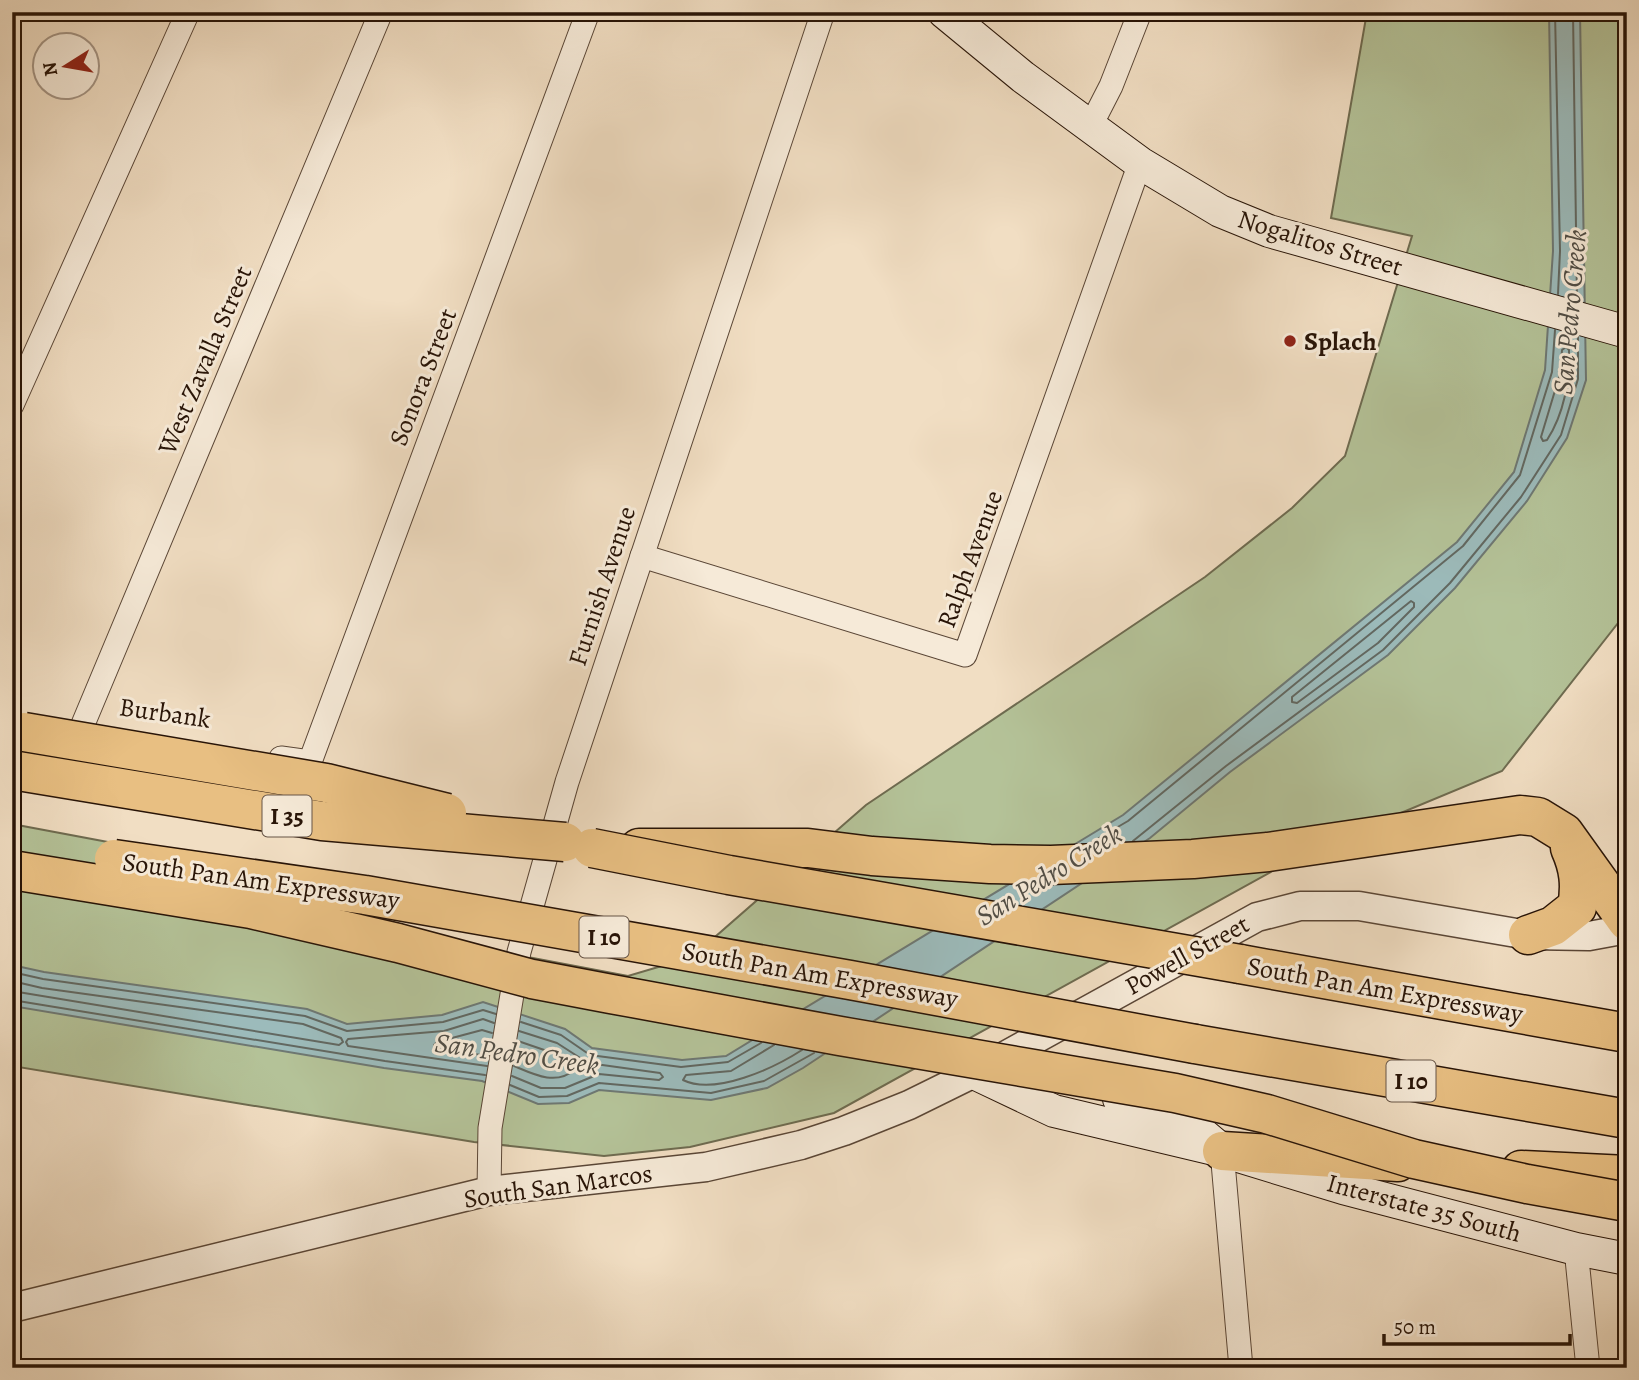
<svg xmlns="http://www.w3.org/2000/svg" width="1639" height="1380" font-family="Alegreya,serif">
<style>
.green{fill:#b4c298;stroke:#6e6b50;stroke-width:2}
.water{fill:#9cbbbb;stroke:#6e7873;stroke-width:2}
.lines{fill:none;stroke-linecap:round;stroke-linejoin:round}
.shore{stroke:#626861;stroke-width:2}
.minor-casing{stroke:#5a4636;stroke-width:25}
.tertiary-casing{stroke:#5a4636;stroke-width:31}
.secondary-casing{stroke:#281407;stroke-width:34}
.motorway-casing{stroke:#281407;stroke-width:41}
.minor{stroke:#f6ead8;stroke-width:23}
.tertiary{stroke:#f6ead8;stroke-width:28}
.secondary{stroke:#f6ead8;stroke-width:32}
.motorway{stroke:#e8bf82;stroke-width:38}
.motorway-bridge-casing{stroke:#281407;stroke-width:41;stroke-linecap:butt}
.motorway-bridge{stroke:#e8bf82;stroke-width:38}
.poi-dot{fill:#8f2418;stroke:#f6ead8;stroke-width:2.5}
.labels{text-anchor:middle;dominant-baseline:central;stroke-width:6;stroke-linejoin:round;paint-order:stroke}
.shield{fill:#f6ead8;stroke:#665446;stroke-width:2}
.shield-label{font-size:24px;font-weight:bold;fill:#281407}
.street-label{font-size:26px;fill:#281407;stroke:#f6ead8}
.poi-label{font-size:26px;font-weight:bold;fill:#281407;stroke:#f6ead8;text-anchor:start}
.water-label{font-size:28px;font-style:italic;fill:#514e46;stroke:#f6ead8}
</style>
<rect width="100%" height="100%" fill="#f1dec3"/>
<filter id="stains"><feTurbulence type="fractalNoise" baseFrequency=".00286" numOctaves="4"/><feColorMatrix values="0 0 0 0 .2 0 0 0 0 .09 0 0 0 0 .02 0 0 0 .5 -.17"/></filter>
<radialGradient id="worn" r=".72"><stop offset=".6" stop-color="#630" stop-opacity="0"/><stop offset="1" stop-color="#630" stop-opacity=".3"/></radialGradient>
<!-- green -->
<polygon class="green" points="1367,12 1627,12 1627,606 1618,623 1502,771 1307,852 834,1113 690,1147 604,1156 474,1142 12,1066 12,824 225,864 453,943 628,976 692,957 866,805 1205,577 1292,508 1345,456 1412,236 1331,218"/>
<!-- water -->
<polygon class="water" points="1549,12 1580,12 1586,380 1567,438 1527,501 1455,588 1388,655 1230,772 1150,838 803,1068 767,1088 711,1100 599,1090 569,1103 538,1104 482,1081 384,1068 12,1006 12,965 44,972 307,1009 347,1024 442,1015 483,1002 565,1029 592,1048 682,1060 726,1056 1123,815 1457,542 1514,472 1545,370 1553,251"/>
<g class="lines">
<!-- shore -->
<g class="shore">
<polyline points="1555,12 1560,251 1558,294"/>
<polyline points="1573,12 1577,300"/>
<path d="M1566 347 1569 350C1570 380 1564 414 1547 440L1543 441 1541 437 1560 374 1562 350Z"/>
<polygon points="1411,601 1414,603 1414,607 1378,643 1297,703 1292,702 1292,697"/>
<polyline points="1133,841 1226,766 1383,650 1450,583 1521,497 1561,435 1578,379 1578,336"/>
<polyline points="1092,842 1128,821 1463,546 1520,475 1552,372 1555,330"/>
<polyline points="12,972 43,979 305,1016 347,1031 443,1022 483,1010 496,1014"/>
<polyline points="12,981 42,988 303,1024 341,1038 343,1042 339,1045 12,991"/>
<polyline points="12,1000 385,1061 485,1075"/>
<polyline points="521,1022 561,1035 590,1055 681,1067 728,1062 761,1043"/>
<path d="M774 1045 731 1071 686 1075 683 1080C715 1096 774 1068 802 1050"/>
<polyline points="489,1056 437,1049 434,1045 437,1042 482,1030 492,1033"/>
<polyline points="487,1066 348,1046 346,1042 348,1039 444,1031 483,1019 494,1023"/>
<path d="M514 1066C533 1074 556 1086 574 1070L553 1053 518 1041"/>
<polyline points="512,1076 541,1088 565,1088 599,1074 659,1080 663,1077 660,1073 588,1063 557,1043 519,1031"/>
<polyline points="510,1085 539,1097 567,1096 599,1083 711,1093 764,1081 814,1053"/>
</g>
<!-- minor casing -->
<g class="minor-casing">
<g id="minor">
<polyline points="1090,127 1111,86 1140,12"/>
<polyline points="12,405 188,12"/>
<polyline points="642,556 965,655 1140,163"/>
<polyline points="81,729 381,12"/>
<polyline points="281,758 310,762 588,12"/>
<polyline points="1222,1151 1241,1368"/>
<polyline points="489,1191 490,1128 519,952 567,782 823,12"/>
<polyline points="1576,1249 1588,1368"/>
</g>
</g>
<!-- tertiary casing -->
<g class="tertiary-casing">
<polyline id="tertiary" points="12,1308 489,1191 706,1167 801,1145 844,1131 909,1105 974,1073 1257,917 1300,906 1359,906 1528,935 1589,936 1627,929"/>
</g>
<!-- secondary casing -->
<g class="secondary-casing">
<g id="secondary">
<polyline points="944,12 1023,77 1140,163 1220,211 1269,231 1627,332"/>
<polyline points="974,1073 1054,1111 1222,1151 1343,1188 1576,1249 1627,1259"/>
<polyline points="1119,1099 1180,1115 1218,1147"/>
</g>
</g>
<!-- motorway casing -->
<g class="motorway-casing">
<g id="motorway">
<polyline points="639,848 808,848 872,856 990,864 1051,865 1193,859 1268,852 1520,815 1538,817 1564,833 1627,921"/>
<path d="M1528 935 1553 926 1577 907C1581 885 1579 868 1570 848"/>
<polyline points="1240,964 1627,1033"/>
<polyline points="1195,1044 1627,1119"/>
<polyline points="1222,1151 1398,1162"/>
<polyline points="1521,1170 1627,1175"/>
</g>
</g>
<!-- minor -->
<use href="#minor" class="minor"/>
<!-- tertiary -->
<use href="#tertiary" class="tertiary"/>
<!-- secondary -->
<use href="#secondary" class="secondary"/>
<!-- motorway -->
<use href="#motorway" class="motorway"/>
<!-- motorway-bridge casing -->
<g class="motorway-bridge-casing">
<g id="motorway-bridge">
<polyline points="24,732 326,783 447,813"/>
<polyline points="12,770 322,821 565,842"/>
<polyline points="592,848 729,875 1240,964"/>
<polyline points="114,859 365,895 850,980 1195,1044"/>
<polyline points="12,870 251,909 398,943 532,979 611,994 840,1036 1175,1093 1267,1114 1414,1159 1527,1184 1627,1202"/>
</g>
</g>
<!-- motorway-bridge -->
<use href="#motorway-bridge" class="motorway-bridge"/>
</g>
<!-- markers -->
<circle class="poi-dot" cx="1290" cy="341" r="7"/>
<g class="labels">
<!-- shield labels -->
<g class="shield">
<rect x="262.5" y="795.5" width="49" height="41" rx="5"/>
<rect x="579.5" y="916.5" width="49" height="41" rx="5"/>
<rect x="1386.5" y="1060.5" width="49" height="41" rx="5"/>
</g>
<g class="shield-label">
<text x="287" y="816">I 35</text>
<text x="604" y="937">I 10</text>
<text x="1411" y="1081">I 10</text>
</g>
<!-- street labels -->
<g class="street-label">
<text transform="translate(1320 243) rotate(17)">Nogalitos Street</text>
<text transform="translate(205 360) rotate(-67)">West Zavalla Street</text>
<text transform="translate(423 377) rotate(-69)">Sonora Street</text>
<text transform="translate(970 559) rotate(-70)">Ralph Avenue</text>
<text transform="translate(602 586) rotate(-72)">Furnish Avenue</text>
<text transform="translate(165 713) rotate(8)">Burbank</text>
<text transform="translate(261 881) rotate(8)">South Pan Am Expressway</text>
<text transform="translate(1187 955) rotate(-29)">Powell Street</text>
<text transform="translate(820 975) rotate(10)">South Pan Am Expressway</text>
<text transform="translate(1385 990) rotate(10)">South Pan Am Expressway</text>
<text transform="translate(558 1186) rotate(-8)">South San Marcos</text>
<text transform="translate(1424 1208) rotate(15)">Interstate 35 South</text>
</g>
<!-- poi labels -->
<g class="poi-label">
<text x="1304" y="341">Splach</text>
</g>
<!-- water labels -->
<g class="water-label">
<text transform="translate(1570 312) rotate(-85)">San Pedro Creek</text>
<text transform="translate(1049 875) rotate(-32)">San Pedro Creek</text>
<text transform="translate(517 1054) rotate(8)">San Pedro Creek</text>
</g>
</g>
<!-- margin -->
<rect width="1639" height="1380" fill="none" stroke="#f1dec3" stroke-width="42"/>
<rect x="14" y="14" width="1611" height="1352" fill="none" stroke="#281407" stroke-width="3.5"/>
<rect x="21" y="21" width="1597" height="1338" fill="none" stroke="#281407" stroke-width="2"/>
<!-- north arrow -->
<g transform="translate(66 66) rotate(259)"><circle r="33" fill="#f6ead8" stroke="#a49484" stroke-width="2"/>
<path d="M0-5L12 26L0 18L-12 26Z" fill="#8f2418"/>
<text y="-10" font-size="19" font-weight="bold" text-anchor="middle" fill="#281407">N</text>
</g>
<!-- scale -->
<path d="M1384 1334v10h186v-10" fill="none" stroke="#281407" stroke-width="3.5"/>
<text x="1394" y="1334" font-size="21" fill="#281407" stroke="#f6ead8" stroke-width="5" paint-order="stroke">50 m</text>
<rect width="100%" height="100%" filter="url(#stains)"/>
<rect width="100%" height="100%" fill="url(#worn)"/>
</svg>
